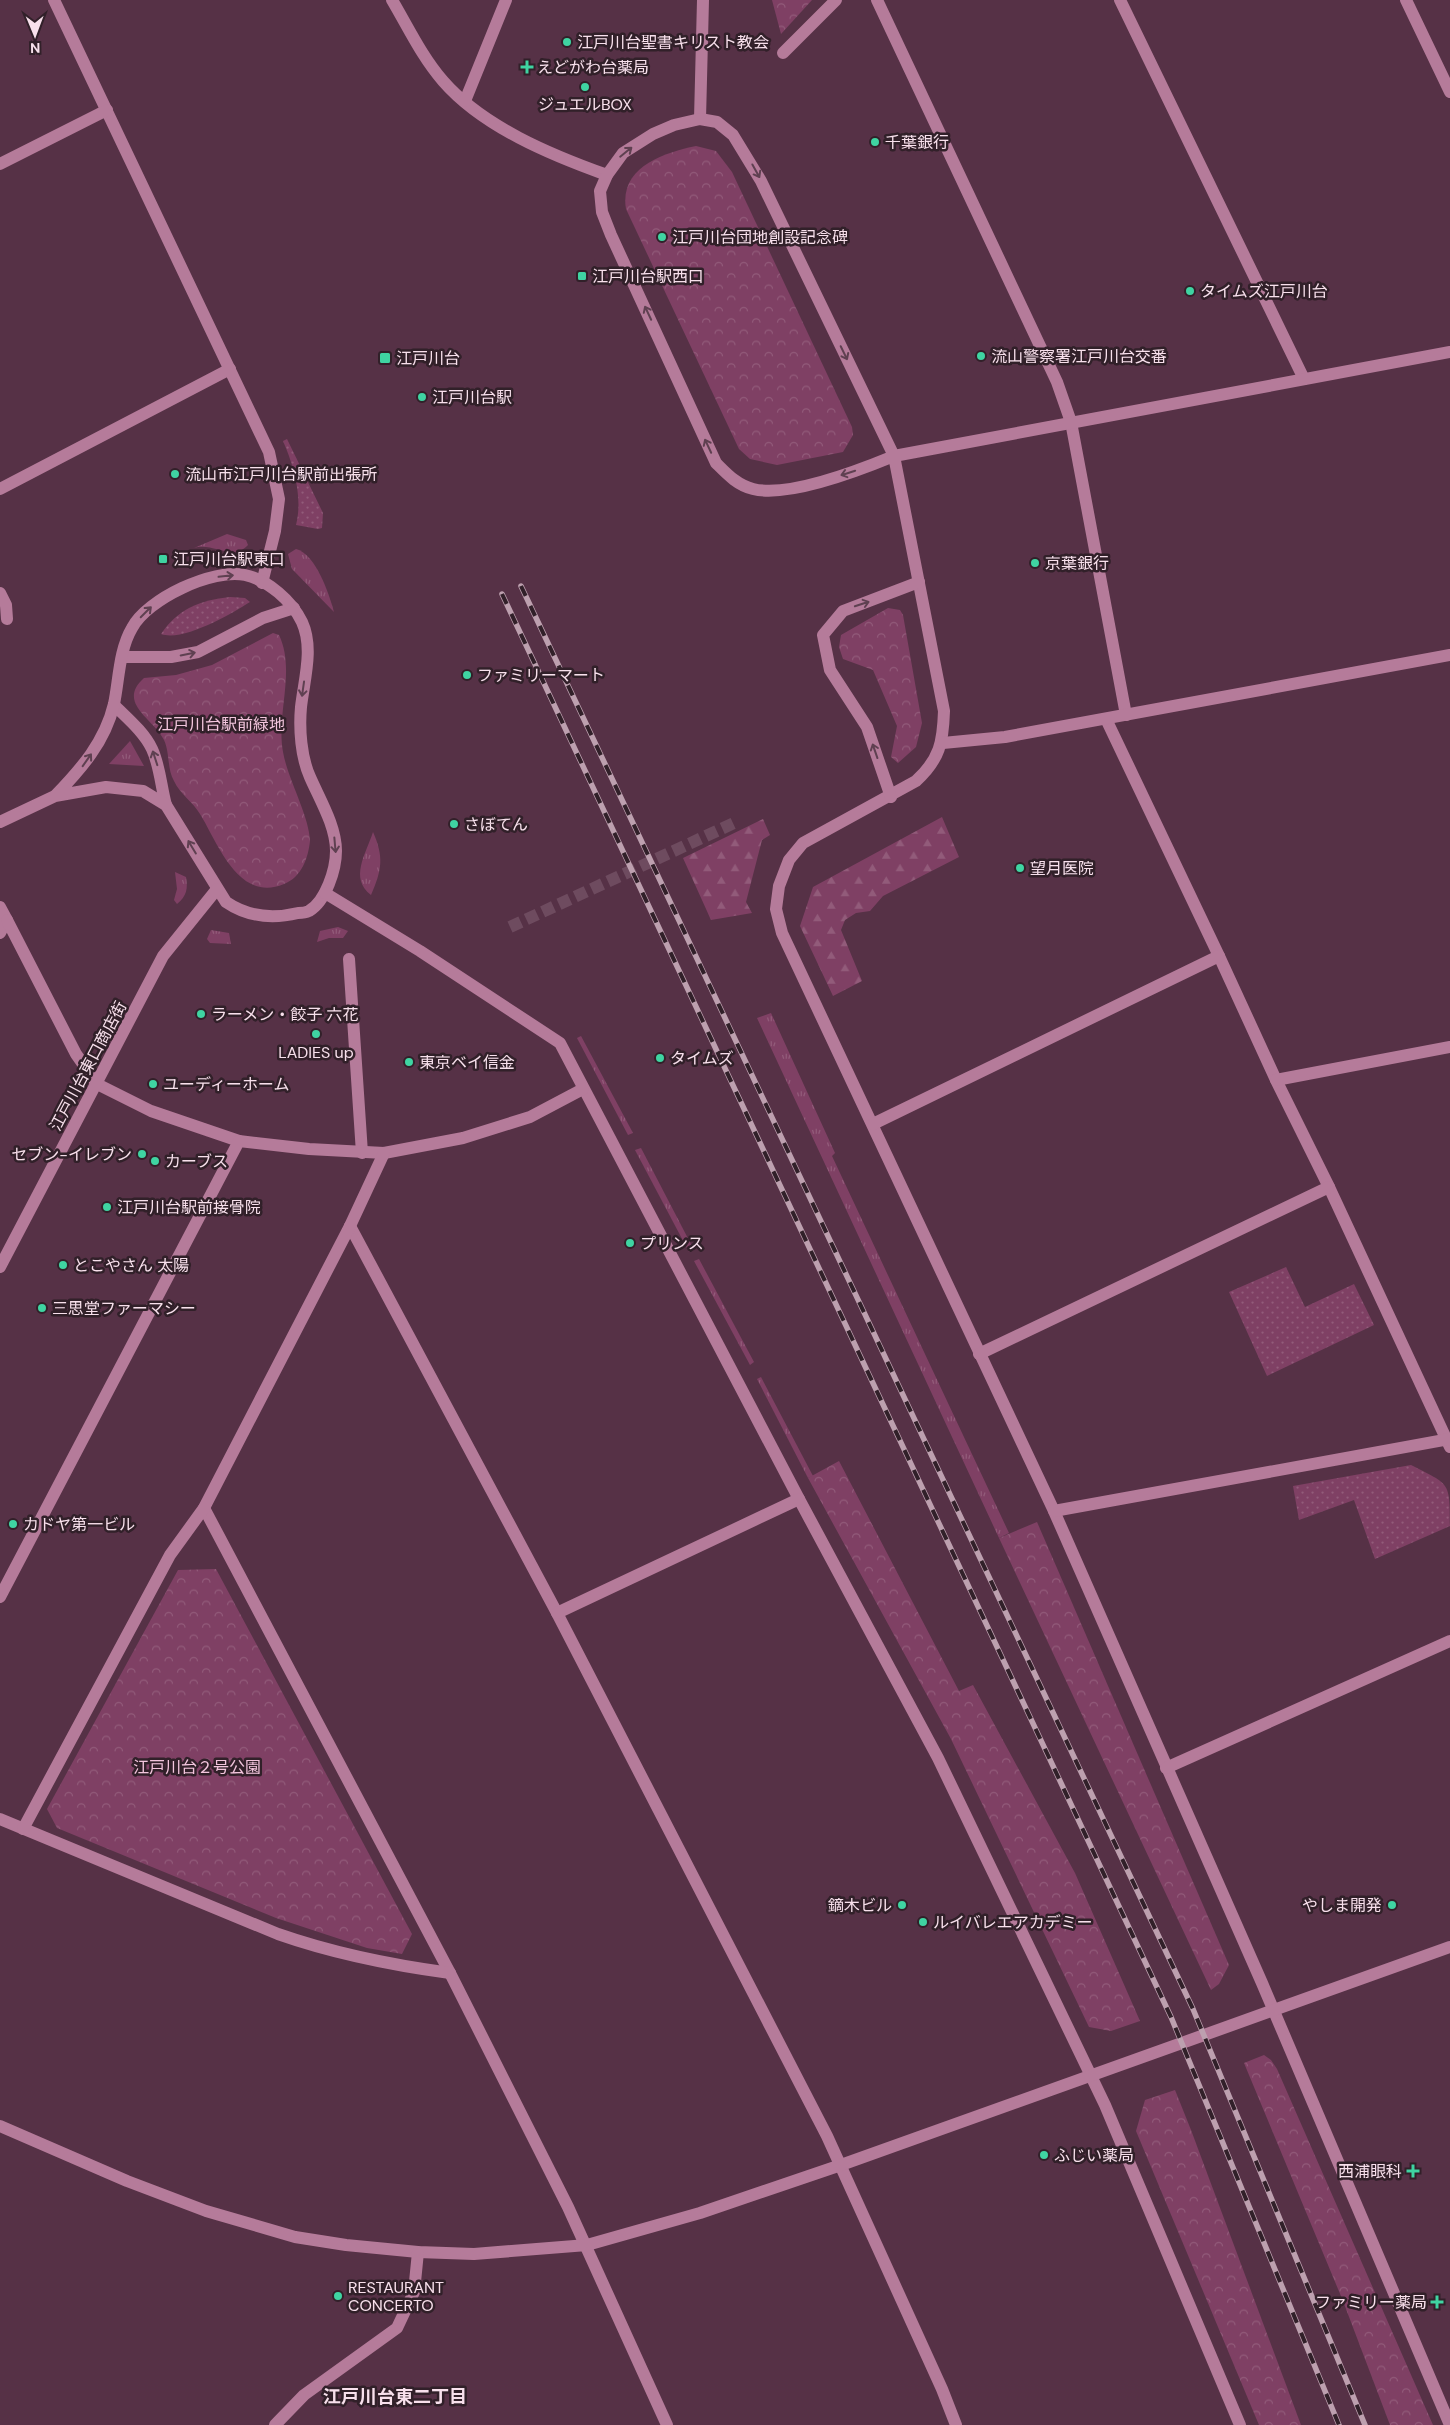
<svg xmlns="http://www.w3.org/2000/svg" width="1450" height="2425" font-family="'DM Sans','Noto Sans JP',sans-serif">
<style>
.grass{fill:url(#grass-tufts)}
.forest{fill:url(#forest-firs)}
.park{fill:url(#park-crowns)}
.garden{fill:url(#garden-dots)}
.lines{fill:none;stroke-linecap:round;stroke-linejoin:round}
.minor-tunnel{stroke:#6e4b5f;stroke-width:12;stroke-dasharray:12 6;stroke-linecap:butt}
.minor{stroke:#b57b9a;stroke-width:12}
.rail-casing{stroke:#bda0af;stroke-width:5.5}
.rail{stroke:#312029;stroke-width:4;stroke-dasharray:11;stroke-linecap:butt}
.oneway{stroke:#5f4051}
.poi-dot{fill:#3fd4a2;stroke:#312029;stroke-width:2}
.labels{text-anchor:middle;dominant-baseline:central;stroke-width:5;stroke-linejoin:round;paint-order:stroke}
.poi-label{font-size:16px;fill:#f8e0ec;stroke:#312029;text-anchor:start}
.park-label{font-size:16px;fill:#f3c5dd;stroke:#312029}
.street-label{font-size:16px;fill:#f8e0ec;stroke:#312029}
.neighbourhood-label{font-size:18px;font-weight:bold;fill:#f8e0ec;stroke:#312029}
</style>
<defs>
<pattern id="grass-tufts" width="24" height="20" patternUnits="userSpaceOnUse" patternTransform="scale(1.25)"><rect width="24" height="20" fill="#7f4064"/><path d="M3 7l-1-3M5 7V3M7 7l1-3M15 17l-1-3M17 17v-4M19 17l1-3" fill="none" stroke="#925b7a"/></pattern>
<pattern id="forest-firs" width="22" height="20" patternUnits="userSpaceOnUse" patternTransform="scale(1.25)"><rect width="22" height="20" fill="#7f4064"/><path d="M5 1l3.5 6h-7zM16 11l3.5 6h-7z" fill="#925b7a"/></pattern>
<pattern id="park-crowns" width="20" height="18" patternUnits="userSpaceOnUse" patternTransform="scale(1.25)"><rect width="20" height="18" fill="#7f4064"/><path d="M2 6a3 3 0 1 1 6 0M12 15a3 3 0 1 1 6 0" fill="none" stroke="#925b7a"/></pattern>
<pattern id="garden-dots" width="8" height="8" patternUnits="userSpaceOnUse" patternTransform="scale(1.25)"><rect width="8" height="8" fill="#7f4064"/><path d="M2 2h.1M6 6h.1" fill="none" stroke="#925b7a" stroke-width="1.8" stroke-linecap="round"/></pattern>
</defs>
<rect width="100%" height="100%" fill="#563146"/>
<!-- grass -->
<g class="grass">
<path d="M227 534 246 540 248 545C233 562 213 542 194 548Z"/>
<path d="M296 549C316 554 329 594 334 612L292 569 288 554Z"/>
<polygon points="130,741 144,766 109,764"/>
<path d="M373 832C384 857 382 870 371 895 349 878 366 854 373 832Z"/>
<path d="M175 872 186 877C188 888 187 896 177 904L174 900 177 889Z"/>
<polygon points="338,927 348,931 343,938 329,938 317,942 320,931"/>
<polygon points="211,930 229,933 231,944 210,943 207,939"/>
<polygon points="771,1013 835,1153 832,1156 1009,1533 999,1538 757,1018"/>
<polygon points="581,1036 633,1133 628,1135 577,1038"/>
<polygon points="641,1148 694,1250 689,1252 635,1150"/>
<polygon points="699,1259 754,1362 750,1365 694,1261"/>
<polygon points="761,1377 813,1476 808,1478 757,1379"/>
</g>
<!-- forest -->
<g class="forest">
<polygon points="942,817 959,857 883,896 870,911 856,913 845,920 841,930 862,981 833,996 800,926 813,887"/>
<polygon points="763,819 770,835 762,840 746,902 752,913 711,920 683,858"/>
</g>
<!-- park -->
<g class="park">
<polygon points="772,0 812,0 781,34"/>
<path d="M696 146 716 151 732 172 852 427 853 435 843 452 777 465 750 459 739 449 626 209C619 168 662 153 696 146Z"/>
<polygon points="888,608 900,610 903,615 922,723 916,747 898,763 891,757 897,726 873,670 843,659 839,647 841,635"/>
<path d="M273 633 279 635C296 671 276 714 283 752 288 780 309 815 310 841 308 858 302 877 284 884 238 903 218 843 200 814 193 802 180 794 174 781 167 769 170 753 164 740 154 719 116 703 144 678L176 675 212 665Z"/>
<polygon points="839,1461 959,1691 973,1685 1075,1873 1140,2021 1111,2031 1089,2027 951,1739 808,1478"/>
<polygon points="1037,1522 1229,1965 1219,1984 1211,1990 999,1538"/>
<polygon points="216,1569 412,1934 402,1954 367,1948 276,1918 57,1828 47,1809 178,1570"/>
<polygon points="1264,2055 1271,2060 1277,2069 1433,2425 1390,2425 1343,2301 1244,2063"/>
<polygon points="1175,2090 1191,2130 1301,2425 1259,2425 1136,2131 1145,2100"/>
</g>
<!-- garden -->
<g class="garden">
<path d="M287 439 323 513 322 528 318 529 296 525C303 498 294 466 283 441Z"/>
<path d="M230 597 245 598 250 602C231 614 183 642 161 634 178 609 200 600 230 597Z"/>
<polygon points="1286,1267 1305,1307 1354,1284 1374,1325 1267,1376 1229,1292"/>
<path d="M1411 1465C1450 1485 1450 1481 1450 1526L1375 1559 1354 1500 1299 1520 1293 1486Z"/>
</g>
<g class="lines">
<!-- minor-tunnel -->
<polyline class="minor-tunnel" points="510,927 734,823"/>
<!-- minor -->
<g class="minor">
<polyline points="54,0 269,452 279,499 275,531 262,583"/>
<path d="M392 0C408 27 422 57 443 81 483 127 551 155 607 175"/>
<polyline points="877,0 1057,382 1071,422 1126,715"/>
<polyline points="1120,0 1304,379"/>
<polyline points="1406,0 1450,92"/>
<polyline points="783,53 836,0"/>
<polyline points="465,101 506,0"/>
<polyline points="700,119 703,0"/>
<polyline points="0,164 107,110"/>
<path d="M1450 352 894 456C860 470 789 498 753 489 737 485 727 474 716 463L611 235 602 212 600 191 607 175 623 153 653 134 674 125 700 119 717 122 733 135 761 181 894 456 944 711C943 742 940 759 916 781L803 843 789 860 779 886 776 909 782 933 1054 1511 1262 1983 1450 2425"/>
<polyline points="0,489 230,369"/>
<polyline points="0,593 6,605 7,619"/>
<polyline points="122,657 171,657 198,652 263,618 294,608"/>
<path d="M114 705C127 718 144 732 152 749 160 766 161 787 166 805"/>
<polyline points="1106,719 1219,956 1276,1080 1329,1187 1450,1447"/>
<polyline points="943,743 1005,737 1450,655"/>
<polyline points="891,797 867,727 830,670 823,635 843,611 919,582"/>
<path d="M0 822 55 796 106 787 143 791 166 805 226 902C248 917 273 919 298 913 301 913 307 912 309 911 326 901 336 869 336 851 336 826 320 800 310 777 301 757 299 729 301 707 304 680 314 648 302 622 292 601 268 580 245 575 213 568 147 599 132 628 119 650 119 680 114 704 105 742 81 769 55 796"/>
<polyline points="325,893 420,951 560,1043 799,1499 938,1758 1105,2105 1240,2425"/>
<polyline points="0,907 7,920 0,933"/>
<polyline points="7,920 76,1054 97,1084 151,1111 239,1141"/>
<polyline points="349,959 362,1153"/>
<polyline points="1276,1080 1450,1047"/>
<polyline points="873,1124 1219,956"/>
<polyline points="350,1226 557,1613 827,2136 942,2389 956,2425"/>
<polyline points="0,1267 163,956 217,889"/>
<polyline points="979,1354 1329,1187"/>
<polyline points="204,1508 450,1973 568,2207 667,2425"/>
<polyline points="1054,1511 1450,1439"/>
<polyline points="0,1597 239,1141 309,1149 384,1153 463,1138 530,1117 583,1089"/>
<polyline points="557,1613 799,1499"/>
<polyline points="1166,1768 1450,1641"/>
<path d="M0 1819 278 1934C335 1954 391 1965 450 1973"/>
<polyline points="23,1829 170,1555 204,1508 350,1226 384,1153"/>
<polyline points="0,2126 127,2181 206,2211 295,2237 346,2245 418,2252 474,2254 587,2245 700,2213 841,2165 1450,1947"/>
<polyline points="275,2425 304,2395 397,2328 414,2292 418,2252"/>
</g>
<!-- rail casing -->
<g class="rail-casing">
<g id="rail">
<polyline points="521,586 1193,2009 1365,2425"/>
<polyline points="502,594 1171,2017 1339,2425"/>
</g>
</g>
<!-- rail -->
<use href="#rail" class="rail"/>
</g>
<!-- one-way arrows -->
<defs><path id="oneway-shaft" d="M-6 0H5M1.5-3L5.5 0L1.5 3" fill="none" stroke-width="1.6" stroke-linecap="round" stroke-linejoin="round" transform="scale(1.25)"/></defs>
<g class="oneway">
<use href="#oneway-shaft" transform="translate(626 152) rotate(-39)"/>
<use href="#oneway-shaft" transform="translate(756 171) rotate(61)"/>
<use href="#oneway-shaft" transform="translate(648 313) rotate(-115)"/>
<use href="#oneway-shaft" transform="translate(844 353) rotate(64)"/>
<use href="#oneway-shaft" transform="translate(708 446) rotate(-115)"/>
<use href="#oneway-shaft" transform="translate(848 473) rotate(162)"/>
<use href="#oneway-shaft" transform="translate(226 576) rotate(-6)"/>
<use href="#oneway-shaft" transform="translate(862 604) rotate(-18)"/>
<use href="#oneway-shaft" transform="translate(146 612) rotate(-45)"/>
<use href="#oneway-shaft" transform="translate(188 654) rotate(-11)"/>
<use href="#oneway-shaft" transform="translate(303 689) rotate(98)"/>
<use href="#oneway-shaft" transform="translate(875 751) rotate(-109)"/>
<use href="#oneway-shaft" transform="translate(155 758) rotate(-108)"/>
<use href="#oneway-shaft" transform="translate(87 760) rotate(-55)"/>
<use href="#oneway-shaft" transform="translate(335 845) rotate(85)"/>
<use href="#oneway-shaft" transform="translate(192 847) rotate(-121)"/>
</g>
<!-- markers -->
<g class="poi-dot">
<circle cx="567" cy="42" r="5"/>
<path d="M524.5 59.5h5v5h5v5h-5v5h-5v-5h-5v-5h5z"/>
<circle cx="585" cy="87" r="5"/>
<circle cx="875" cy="142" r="5"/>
<circle cx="662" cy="237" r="5"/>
<rect x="577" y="271" width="10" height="10" rx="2.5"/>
<circle cx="1190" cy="291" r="5"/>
<circle cx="981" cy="356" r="5"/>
<rect x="379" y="352" width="12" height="12" rx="2.5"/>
<circle cx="422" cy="397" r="5"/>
<circle cx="175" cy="474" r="5"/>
<rect x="158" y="554" width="10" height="10" rx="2.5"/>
<circle cx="1035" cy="563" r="5"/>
<circle cx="467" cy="675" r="5"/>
<circle cx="454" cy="824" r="5"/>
<circle cx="1020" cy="868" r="5"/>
<circle cx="201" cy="1014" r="5"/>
<circle cx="316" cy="1034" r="5"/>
<circle cx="660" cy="1058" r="5"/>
<circle cx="409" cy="1062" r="5"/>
<circle cx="153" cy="1084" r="5"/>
<circle cx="142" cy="1154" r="5"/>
<circle cx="155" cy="1161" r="5"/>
<circle cx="107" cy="1207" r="5"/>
<circle cx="630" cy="1243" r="5"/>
<circle cx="63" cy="1265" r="5"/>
<circle cx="42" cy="1308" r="5"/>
<circle cx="13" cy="1524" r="5"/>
<circle cx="902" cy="1905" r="5"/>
<circle cx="1392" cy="1905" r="5"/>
<circle cx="923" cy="1922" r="5"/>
<circle cx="1044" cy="2155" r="5"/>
<path d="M1410.5 2163.5h5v5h5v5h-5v5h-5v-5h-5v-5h5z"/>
<circle cx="338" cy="2296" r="5"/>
<path d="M1434.5 2294.5h5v5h5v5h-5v5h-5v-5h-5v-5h5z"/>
</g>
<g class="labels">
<!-- poi labels -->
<g class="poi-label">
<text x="577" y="42">江戸川台聖書キリスト教会</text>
<text x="537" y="67">えどがわ台薬局</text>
<text x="585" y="104" text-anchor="middle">ジュエルBOX</text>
<text x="885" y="142">千葉銀行</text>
<text x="672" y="237">江戸川台団地創設記念碑</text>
<text x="592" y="276">江戸川台駅西口</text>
<text x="1200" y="291">タイムズ江戸川台</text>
<text x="991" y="356">流山警察署江戸川台交番</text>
<text x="396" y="358">江戸川台</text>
<text x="432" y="397">江戸川台駅</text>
<text x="185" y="474">流山市江戸川台駅前出張所</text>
<text x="173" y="559">江戸川台駅東口</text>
<text x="1045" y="563">京葉銀行</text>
<text x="477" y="675">ファミリーマート</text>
<text x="464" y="824">さぼてん</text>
<text x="1030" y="868">望月医院</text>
<text x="211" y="1014">ラーメン・餃子 六花</text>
<text x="316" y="1052" text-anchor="middle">LADIES up</text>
<text x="670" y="1058">タイムズ</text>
<text x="419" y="1062">東京ベイ信金</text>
<text x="163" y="1084">ユーディーホーム</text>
<text x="132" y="1154" text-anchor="end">セブン-イレブン</text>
<text x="165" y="1161">カーブス</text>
<text x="117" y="1207">江戸川台駅前接骨院</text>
<text x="640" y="1243">プリンス</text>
<text x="73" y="1265">とこやさん 太陽</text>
<text x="52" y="1308">三思堂ファーマシー</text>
<text x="23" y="1524">カドヤ第一ビル</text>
<text x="892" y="1905" text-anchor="end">鏑木ビル</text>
<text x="1382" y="1905" text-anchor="end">やしま開発</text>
<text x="933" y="1922">ルイバレエアカデミー</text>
<text x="1054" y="2155">ふじい薬局</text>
<text x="1402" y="2171" text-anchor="end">西浦眼科</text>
<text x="348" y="2287">RESTAURANT<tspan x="348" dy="18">CONCERTO</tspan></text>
<text x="1427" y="2302" text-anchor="end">ファミリー薬局</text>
</g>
<!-- park labels -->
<g class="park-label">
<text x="221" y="724">江戸川台駅前緑地</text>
<text x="197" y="1767">江戸川台２号公園</text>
</g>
<!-- street labels -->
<g class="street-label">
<text transform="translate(88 1066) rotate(-62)">江戸川台東口商店街</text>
</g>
<!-- neighbourhood labels -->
<g class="neighbourhood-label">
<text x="395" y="2397">江戸川台東二丁目</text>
</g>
</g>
<!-- north arrow -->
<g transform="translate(35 35) rotate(179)" stroke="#312029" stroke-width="4" paint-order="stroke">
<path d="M0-4L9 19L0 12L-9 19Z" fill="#f8e0ec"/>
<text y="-8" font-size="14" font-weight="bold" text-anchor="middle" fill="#f8e0ec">N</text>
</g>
</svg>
